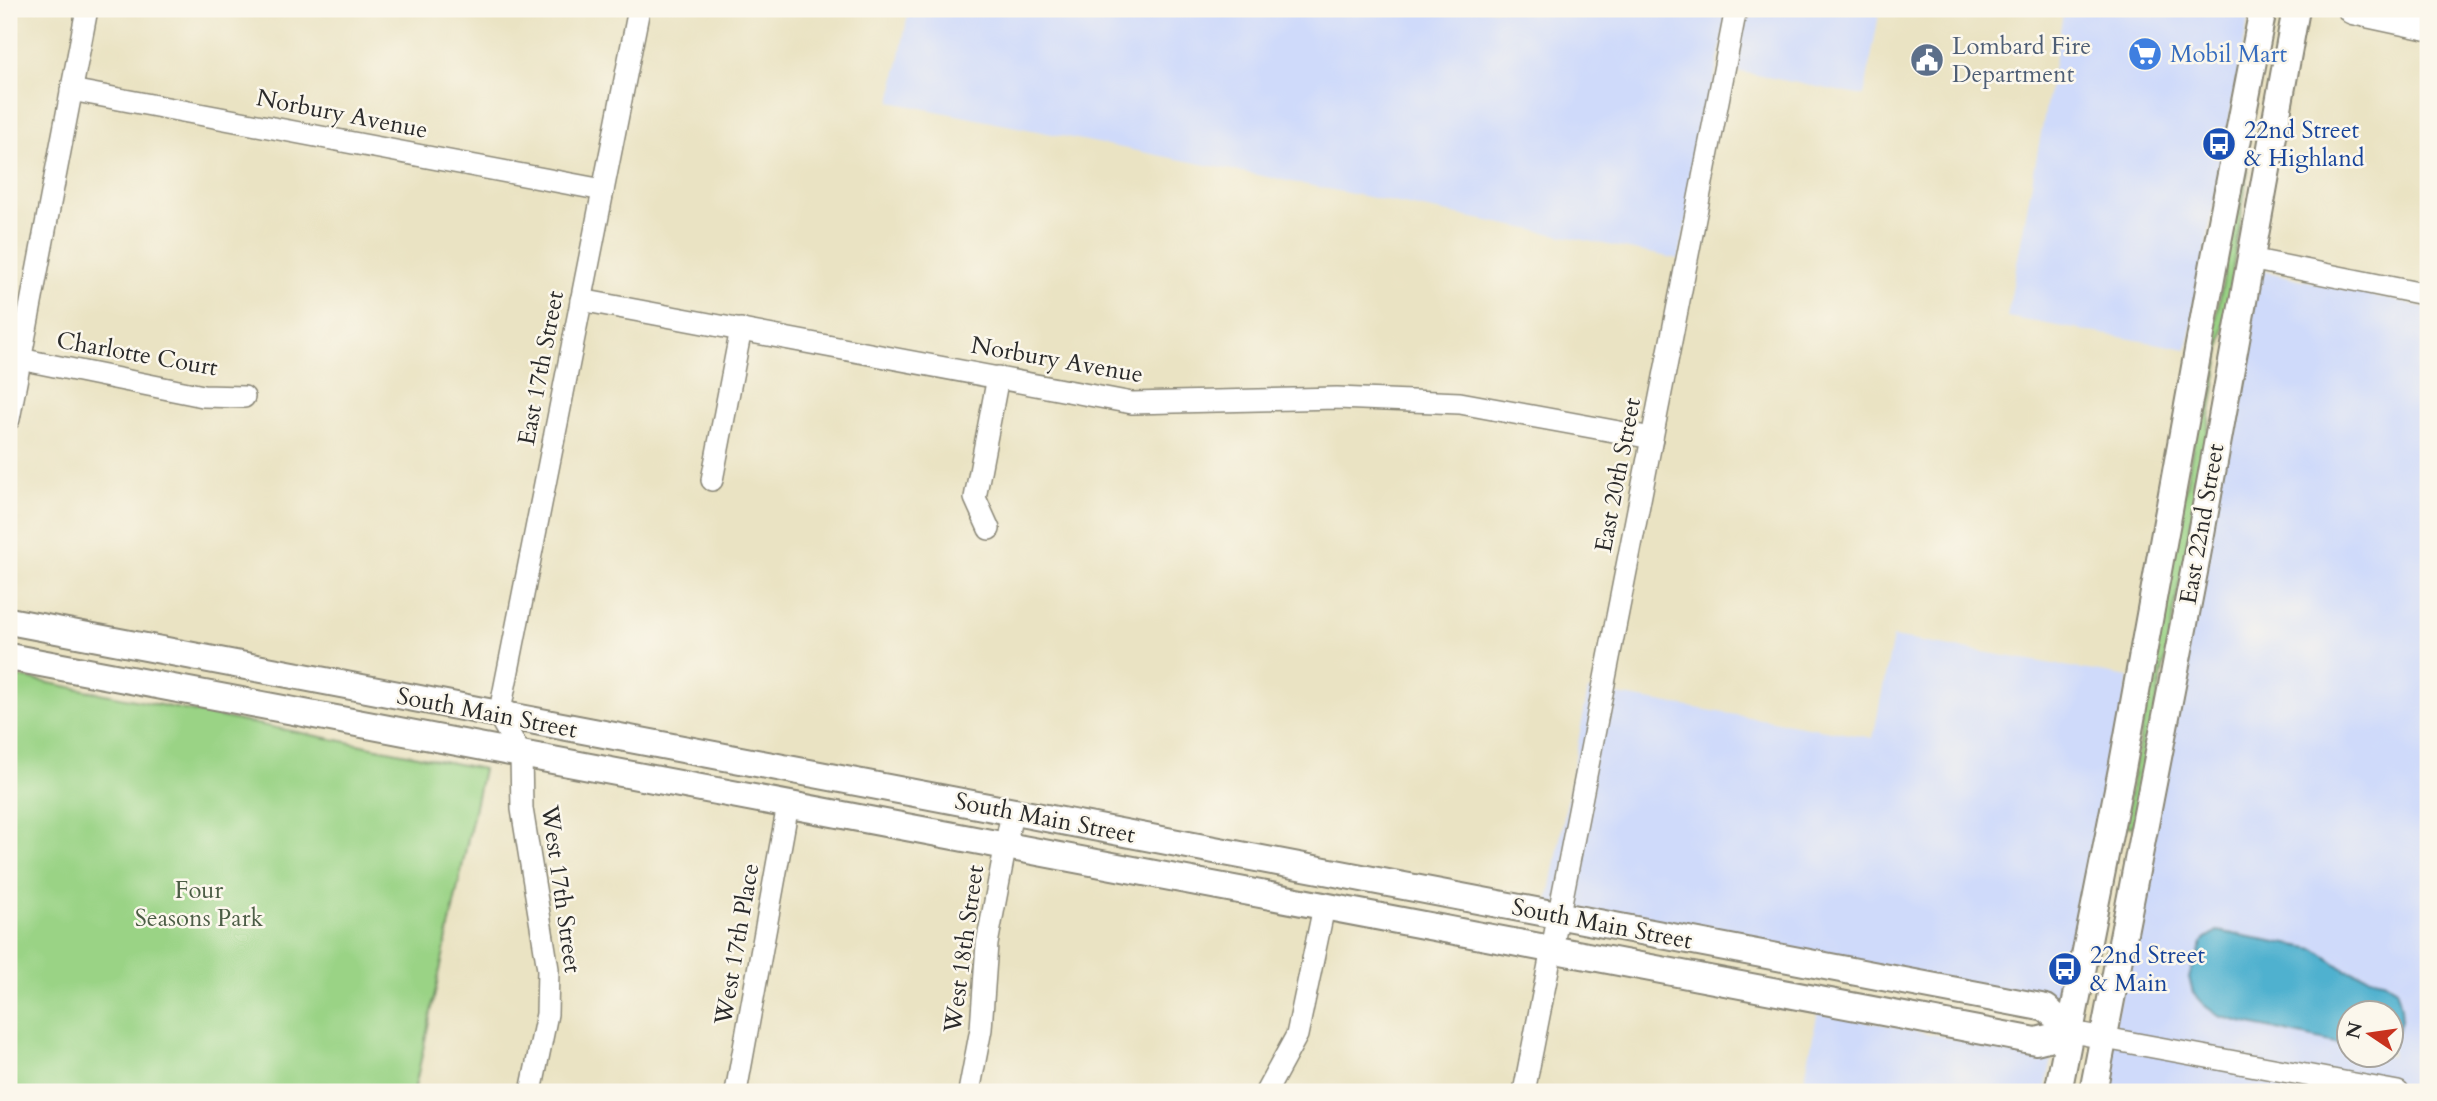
<svg xmlns="http://www.w3.org/2000/svg" width="2437" height="1101" font-family="Cardo,serif">
<style>
.built{fill:#cfdafa;fill-rule:evenodd}
.green{fill:#9ad385;stroke:#627f58;stroke-width:2}
.water{fill:#50b1cf;stroke:#3e6e7d;stroke-width:2}
.lines{fill:none;stroke-linecap:round;stroke-linejoin:round}
.minor-casing{stroke:#8a8777;stroke-width:24}
.tertiary-casing{stroke:#8a8777;stroke-width:30}
.secondary-casing{stroke:#8a8777;stroke-width:33}
.minor{stroke:#fff;stroke-width:21}
.tertiary{stroke:#fff;stroke-width:26}
.secondary{stroke:#fff;stroke-width:30}
.labels{text-anchor:middle;dominant-baseline:central;stroke-width:5;stroke-linejoin:round;paint-order:stroke}
.service-label{font-size:24px;fill:#4e5e75;stroke:#fbf7ec;text-anchor:start}
.shop-label{font-size:24px;fill:#366cbe;stroke:#fbf7ec;text-anchor:start}
.street-label{font-size:24px;fill:#2b2b2b;stroke:#fbf7ec}
.transit-label{font-size:24px;fill:#164399;stroke:#fbf7ec;text-anchor:start}
.park-label{font-size:24px;fill:#4c5d46;stroke:#fbf7ec}
</style>
<rect width="100%" height="100%" fill="#fbf7ec"/>
<filter id="ink" filterUnits="userSpaceOnUse"><feTurbulence type="fractalNoise" baseFrequency=".0143" numOctaves="2"/><feDisplacementMap in="SourceGraphic" scale="14" xChannelSelector="R" yChannelSelector="G"/><feConvolveMatrix kernelMatrix="1 2 1 2 8 2 1 2 1" color-interpolation-filters="sRGB"/></filter>
<filter id="wash" filterUnits="userSpaceOnUse"><feTurbulence type="fractalNoise" baseFrequency=".00686" numOctaves="4" result="noise"/><feDisplacementMap in="SourceGraphic" scale="28" xChannelSelector="R" yChannelSelector="G"/><feGaussianBlur stdDeviation="1.57" result="paint"/><feColorMatrix in="noise" values="0 0 0 0 0 0 0 0 0 0 0 0 0 0 0 0 0 1.4 0 .05"/><feComposite in="paint" operator="in"/></filter>
<g filter="url(#wash)">
<rect width="100%" height="100%" fill="#eae3c3"/>
<!-- built -->
<g class="built">
<polygon points="909,9 1728,9 1679,259 891,102"/>
<polygon points="1743,9 1880,9 1864,96 1731,70"/>
<polygon points="2064,9 2250,9 2187,349 2007,317"/>
<path d="M2255 269 2428 308V1092H2102ZM2350 1014H2392V1056H2350Z"/>
<polygon points="1893,637 2129,677 2066,1006 1548,903 1588,690 1873,738"/>
<polygon points="1818,1011 2052,1059 2045,1092 1802,1092"/>
</g>
<!-- green -->
<g class="green">
<polygon points="2243,170 2248,171 2205,450 2133,827 2127,826 2129,798"/>
<polygon points="9,675 483,769 414,1092 9,1092"/>
</g>
<!-- water -->
<path class="water" d="M2217 931 2315 949 2345 970 2382 980 2396 989C2403 1010 2405 1021 2392 1039V1014H2350L2349 1046 2237 1021 2219 1016 2204 1005 2193 993 2189 977 2203 941Z"/>
</g>
<g filter="url(#ink)">
<g class="lines">
<!-- minor casing -->
<g class="minor-casing">
<g id="minor">
<polyline points="71,90 603,190"/>
<polyline points="2250,259 2428,295"/>
<polyline points="581,300 1132,403 1337,398 1460,403 1652,438"/>
<polyline points="20,359 203,396 244,397"/>
<polyline points="9,419 87,9"/>
<polyline points="712,480 741,329"/>
<polyline points="989,529 975,498 998,377"/>
<polyline points="2072,1032 2398,1092"/>
<polyline points="531,1092 547,1014 548,969 522,809 521,755 499,716 639,9"/>
<polyline points="736,1092 788,805"/>
<polyline points="969,1092 981,1029 987,944 1012,812"/>
<polyline points="1266,1092 1297,1035 1324,907"/>
<polyline points="1524,1092 1736,9"/>
</g>
</g>
<!-- tertiary casing -->
<g class="tertiary-casing">
<g id="tertiary">
<polyline points="9,621 2046,1008 2072,1032"/>
<polyline points="9,657 2036,1041 2072,1032"/>
<polyline points="2058,1092 2122,769 2215,257 2263,9"/>
<polyline points="2093,1092 2194,572 2296,9"/>
</g>
</g>
<!-- secondary casing -->
<g class="secondary-casing">
<polyline id="secondary" points="2353,9 2428,25"/>
</g>
<!-- minor -->
<use href="#minor" class="minor"/>
<!-- tertiary -->
<use href="#tertiary" class="tertiary"/>
<!-- secondary -->
<use href="#secondary" class="secondary"/>
</g>
</g>
<!-- icons -->
<defs>
<g id="supermarket-disc" transform="scale(1.75)"><circle r="9.5" fill="#3f7fe0" stroke="#fbf7ec"/><path d="M-6-5.5h2.5l.6 2H6L4.5 2H-2.5L-4.4-4H-6ZM-1.5 3.2a1.3 1.3 0 1 0 .1 0ZM3 3.2a1.3 1.3 0 1 0 .1 0Z" fill="#fff"/></g>
<g id="civic-disc" transform="scale(1.75)"><circle r="9.5" fill="#5c6f8a" stroke="#fbf7ec"/><path d="M-.6-6.5H3V-4.5H.6V-3L4-1V1h2V6H-6V1h2V-1L-.6-3ZM-1.2 2.5V6h2.4V2.5Z" fill="#fff"/></g>
<g id="bus-disc" transform="scale(1.75)"><circle r="9.5" fill="#1a4fb4" stroke="#fbf7ec"/><path d="M-5-6H5V4H4V6H2V4H-2V6H-4V4H-5ZM-3.5-4V0h7V-4ZM-3.5 1.2v1.5H-2V1.2ZM2 1.2v1.5H3.5V1.2Z" fill="#fff"/></g>
</defs>
<g fill-rule="evenodd">
<use href="#supermarket-disc" x="2145" y="54"/>
<use href="#civic-disc" x="1927" y="60"/>
<use href="#bus-disc" x="2219" y="144"/>
<use href="#bus-disc" x="2065" y="969"/>
</g>
<g class="labels">
<!-- service labels -->
<g class="service-label">
<text x="1952" y="46">Lombard Fire<tspan x="1952" dy="28">Department</tspan></text>
</g>
<!-- shop labels -->
<g class="shop-label">
<text x="2170" y="54">Mobil Mart</text>
</g>
<!-- street labels -->
<g class="street-label">
<text transform="translate(342 114) rotate(11)">Norbury Avenue</text>
<text transform="translate(137 354) rotate(10)">Charlotte Court</text>
<text transform="translate(1057 360) rotate(10)">Norbury Avenue</text>
<text transform="translate(541 368) rotate(-79)">East 17th Street</text>
<text transform="translate(1618 475) rotate(-79)">East 20th Street</text>
<text transform="translate(2202 524) rotate(-80)">East 22nd Street</text>
<text transform="translate(487 713) rotate(11)">South Main Street</text>
<text transform="translate(1045 818) rotate(11)">South Main Street</text>
<text transform="translate(561 889) rotate(82)">West 17th Street</text>
<text transform="translate(1602 924) rotate(11)">South Main Street</text>
<text transform="translate(737 944) rotate(-80)">West 17th Place</text>
<text transform="translate(964 949) rotate(-82)">West 18th Street</text>
</g>
<!-- transit labels -->
<g class="transit-label">
<text x="2244" y="130">22nd Street<tspan x="2244" dy="28">&amp; Highland</tspan></text>
<text x="2090" y="955">22nd Street<tspan x="2090" dy="28">&amp; Main</tspan></text>
</g>
<!-- park labels -->
<g class="park-label">
<text x="199" y="890">Four<tspan x="199" dy="28">Seasons Park</tspan></text>
</g>
</g>
<!-- margin -->
<rect width="2437" height="1101" fill="none" stroke="#fbf7ec" stroke-width="35"/>
<!-- north arrow -->
<g transform="translate(2370 1034) rotate(283)"><circle r="33" fill="#fbf7ec" stroke="#a8a59f" stroke-width="2"/>
<path d="M0-5L12 26L0 18L-12 26Z" fill="#c8321e"/>
<text y="-10" font-size="19" font-weight="bold" text-anchor="middle" fill="#2b2b2b">N</text>
</g>
</svg>
